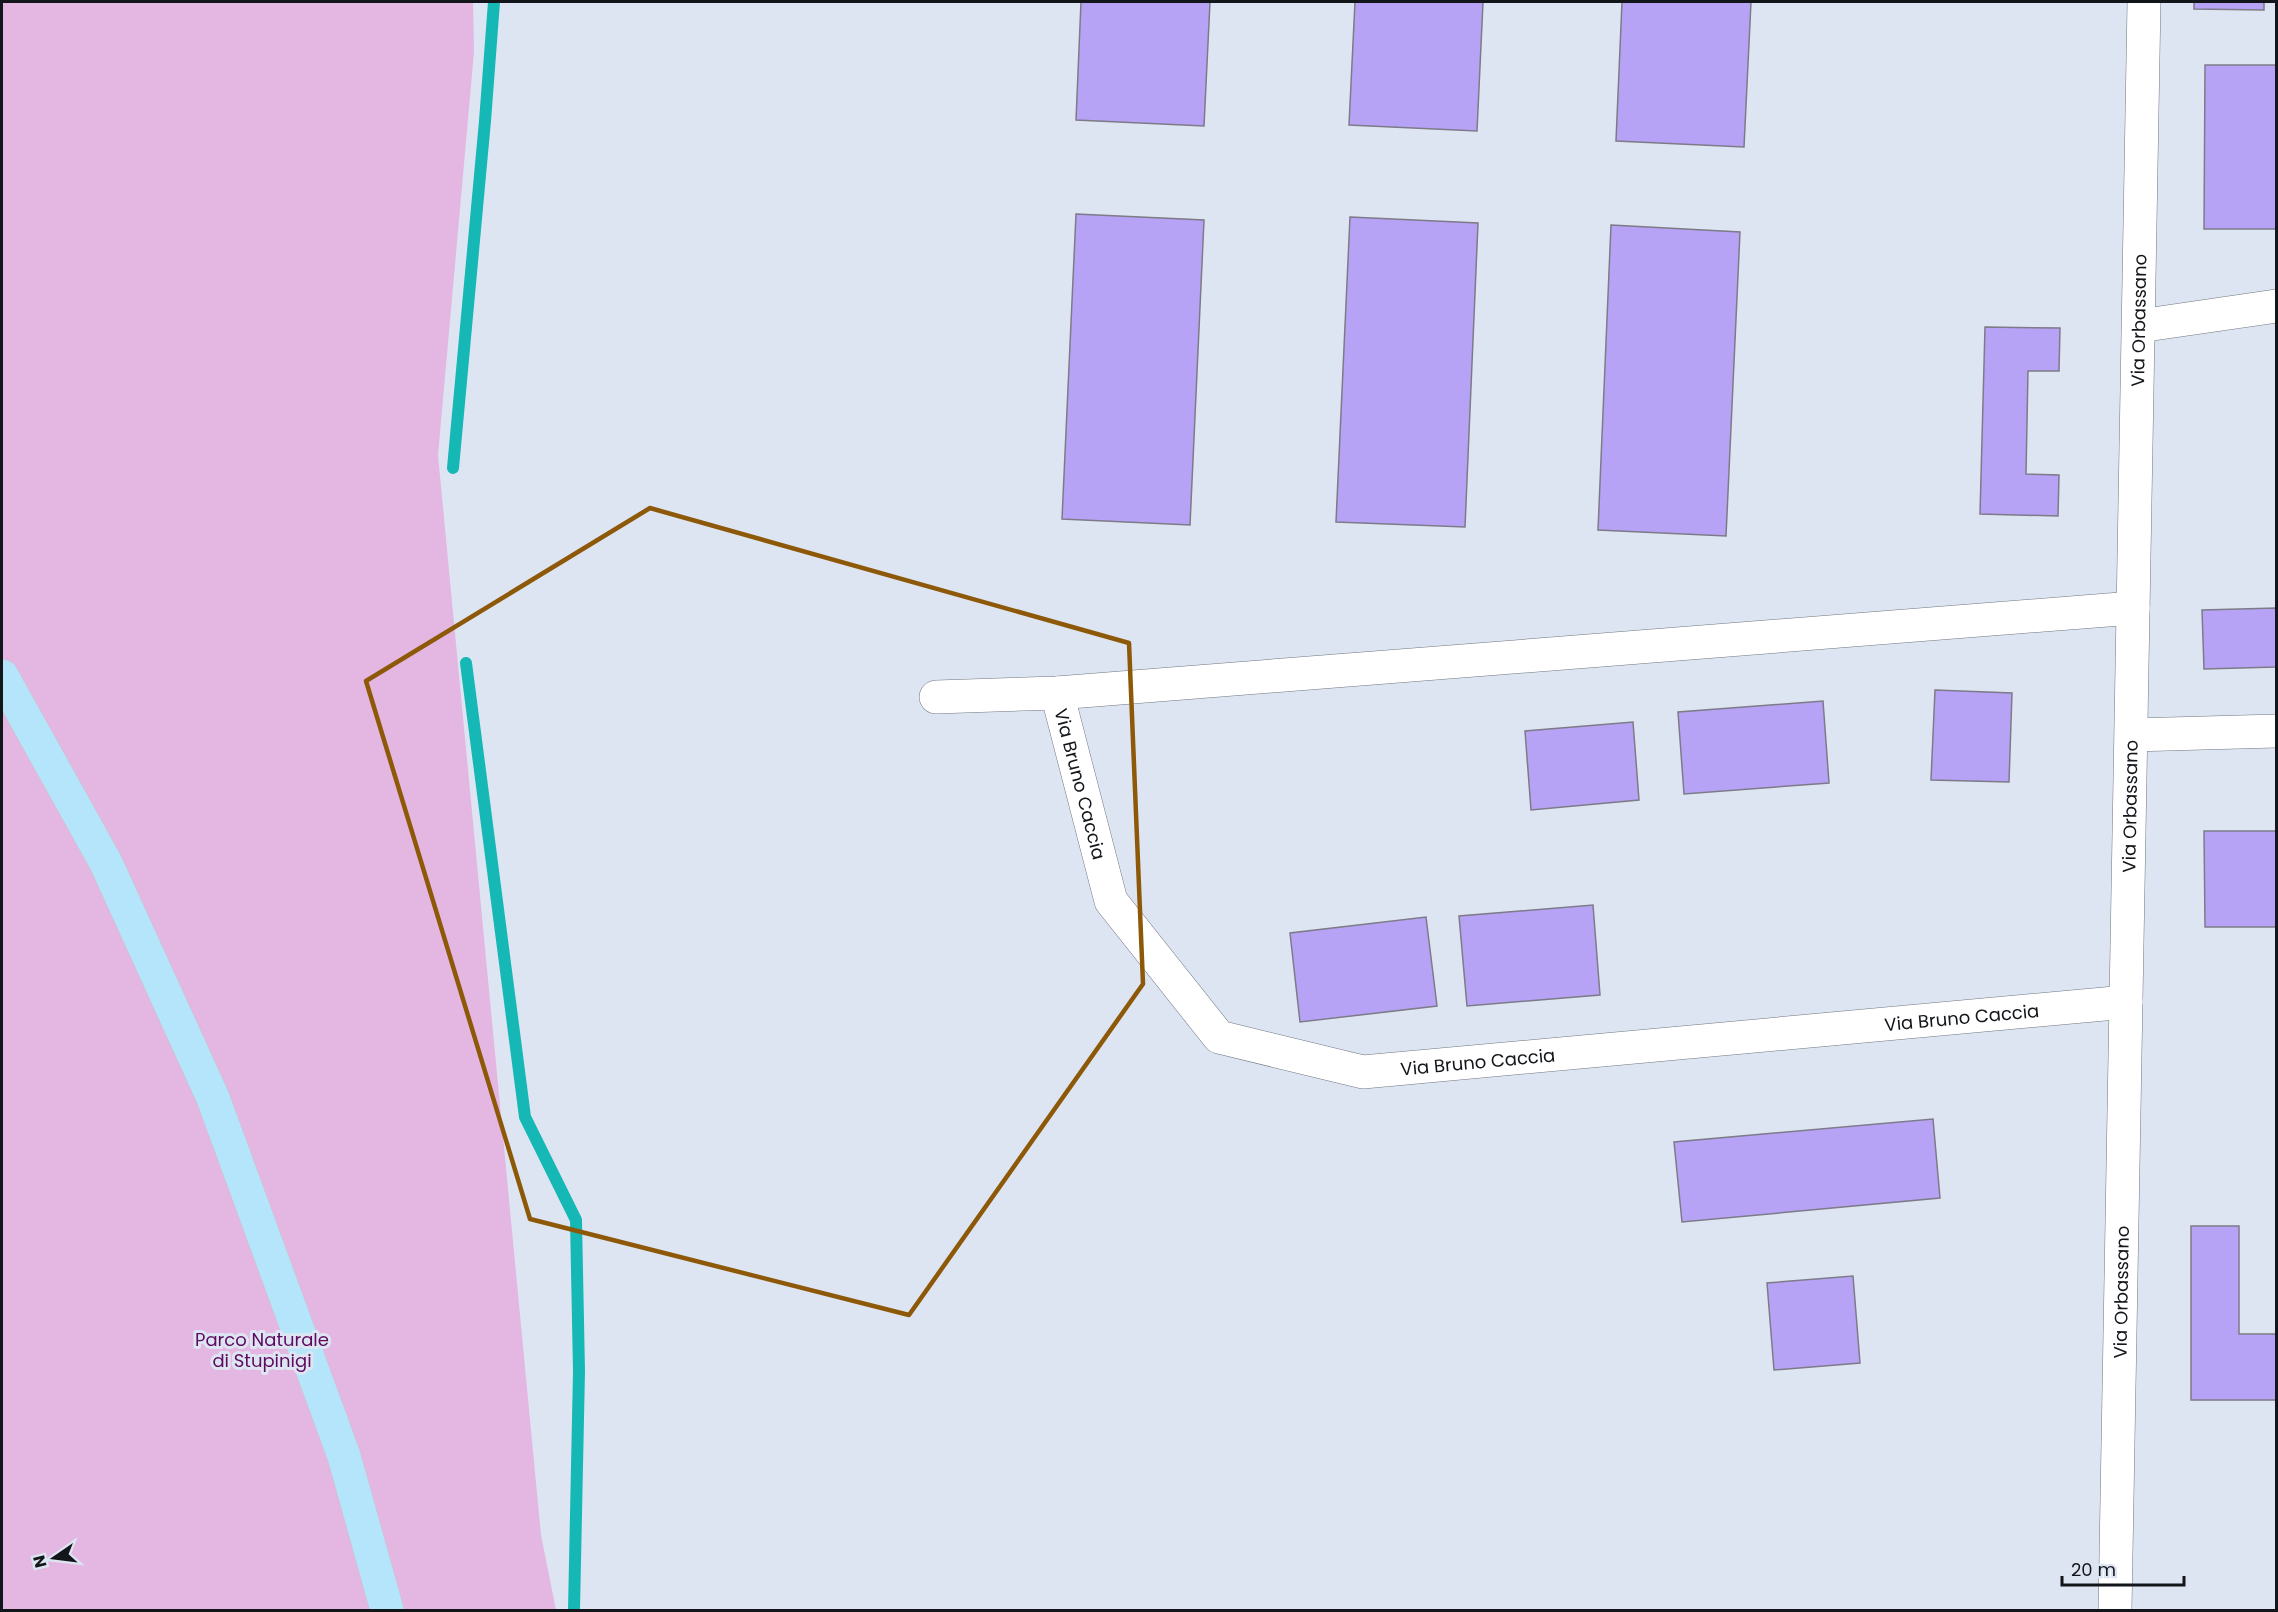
<svg xmlns="http://www.w3.org/2000/svg" width="2278" height="1612" font-family="Poppins,sans-serif">
<style>
.green{fill:#e3b7e1}
.lines{fill:none;stroke-linecap:round;stroke-linejoin:round}
.stream{stroke:#16b8b5;stroke-width:12}
.building{fill:#b6a3f6;stroke:#7d7b87;stroke-width:1.5}
.minor-casing{stroke:#707781;stroke-width:34}
.major-casing{stroke:#c6c7c8;stroke-width:34}
.minor{stroke:#fff;stroke-width:33}
.major{stroke:#b4e5fa;stroke-width:33}
.marked{fill:none;stroke:#8d5908;stroke-width:4.5;stroke-linejoin:round}
.labels{text-anchor:middle;dominant-baseline:central;stroke-width:6;stroke-linejoin:round;paint-order:stroke}
.street-label{font-size:18px;fill:#121519;stroke:#dee5f2}
.park-label{font-size:18px;fill:#5f0a5f;stroke:#dee5f2}
</style>
<rect width="100%" height="100%" fill="#dee5f2"/>
<!-- green -->
<polygon class="green" points="2,2 473,2 474,52 438,455 541,1535 556,1610 2,1610"/>
<g class="lines">
<!-- stream -->
<g class="stream">
<polyline points="453,468 485,121 494,2"/>
<polyline points="466,663 525,1117 576,1220 579,1371 574,1610"/>
</g>
</g>
<!-- building -->
<g class="building">
<polygon points="1081,2 1210,2 1204,126 1076,120"/>
<polygon points="1355,2 1483,2 1477,131 1349,125"/>
<polygon points="1622,2 1751,2 1744,147 1616,141"/>
<polygon points="2194,2 2264,2 2264,10 2194,9"/>
<polygon points="2205,65 2276,65 2276,229 2204,229"/>
<polygon points="1076,214 1204,220 1190,525 1062,519"/>
<polygon points="1350,217 1478,223 1465,527 1336,522"/>
<polygon points="1611,225 1740,232 1726,536 1598,530"/>
<polygon points="1985,327 2060,328 2059,371 2028,371 2026,474 2059,475 2058,516 1980,514"/>
<polygon points="2276,608 2276,667 2204,669 2202,610"/>
<polygon points="1935,690 2012,693 2009,782 1931,780"/>
<polygon points="1823,701 1829,783 1684,794 1678,712"/>
<polygon points="1633,722 1639,800 1531,810 1525,731"/>
<polygon points="2204,831 2276,831 2276,927 2205,927"/>
<polygon points="1593,905 1600,995 1467,1006 1459,916"/>
<polygon points="1426,917 1437,1006 1300,1022 1290,933"/>
<polygon points="1933,1119 1940,1198 1682,1222 1674,1142"/>
<polygon points="2191,1226 2239,1226 2239,1334 2276,1334 2276,1400 2191,1400"/>
<polygon points="1853,1276 1860,1363 1774,1370 1767,1283"/>
</g>
<g class="lines">
<!-- minor casing -->
<g class="minor-casing">
<g id="minor">
<polyline points="2139,326 2276,306"/>
<path id="s1" d="M1057 693 1111 901 1219 1037 1363 1072 2126 1002"/>
<polyline points="936,697 1057,693 2133,608"/>
<polyline points="2132,735 2276,731"/>
<path id="s2" d="M2115 1610 2144 2"/>
</g>
</g>
<!-- major casing -->
<g class="major-casing">
<polyline id="major" points="2,676 106,863 213,1098 344,1456 387,1610"/>
</g>
<!-- minor -->
<use href="#minor" class="minor"/>
<!-- major -->
<use href="#major" class="major"/>
</g>
<!-- marked area -->
<path class="marked" d="M650 508 1129 643 1143 984 909 1315 530 1219 366 681Z"/>
<g class="labels">
<!-- street labels -->
<g class="street-label">
<text stroke="none"><textPath href="#s2" startOffset="1290">Via Orbassano</textPath></text>
<text stroke="none"><textPath href="#s1" startOffset="94">Via Bruno Caccia</textPath></text>
<text stroke="none"><textPath href="#s2" startOffset="804">Via Orbassano</textPath></text>
<text stroke="none"><textPath href="#s1" startOffset="1138">Via Bruno Caccia</textPath></text>
<text stroke="none"><textPath href="#s1" startOffset="652">Via Bruno Caccia</textPath></text>
<text stroke="none"><textPath href="#s2" startOffset="318">Via Orbassano</textPath></text>
</g>
<!-- park labels -->
<g class="park-label">
<text x="262" y="1339">Parco Naturale<tspan x="262" dy="21">di Stupinigi</tspan></text>
</g>
</g>
<!-- border -->
<rect width="2278" height="1612" fill="none" stroke="#121519" stroke-width="6"/>
<!-- north arrow -->
<g transform="translate(54 1558) rotate(256)" stroke="#dee5f2" stroke-width="4.5" paint-order="stroke">
<path d="M0-4.5L10 22L0 15L-10 22Z" fill="#121519"/>
<text y="-9" font-size="16" font-weight="bold" text-anchor="middle" fill="#121519">N</text>
</g>
<!-- scale -->
<path d="M2062 1576v9h122v-9" fill="none" stroke="#121519" stroke-width="3"/>
<text x="2071" y="1576" font-size="18" fill="#121519" stroke="#dee5f2" stroke-width="4.5" paint-order="stroke">20 m</text>
</svg>
